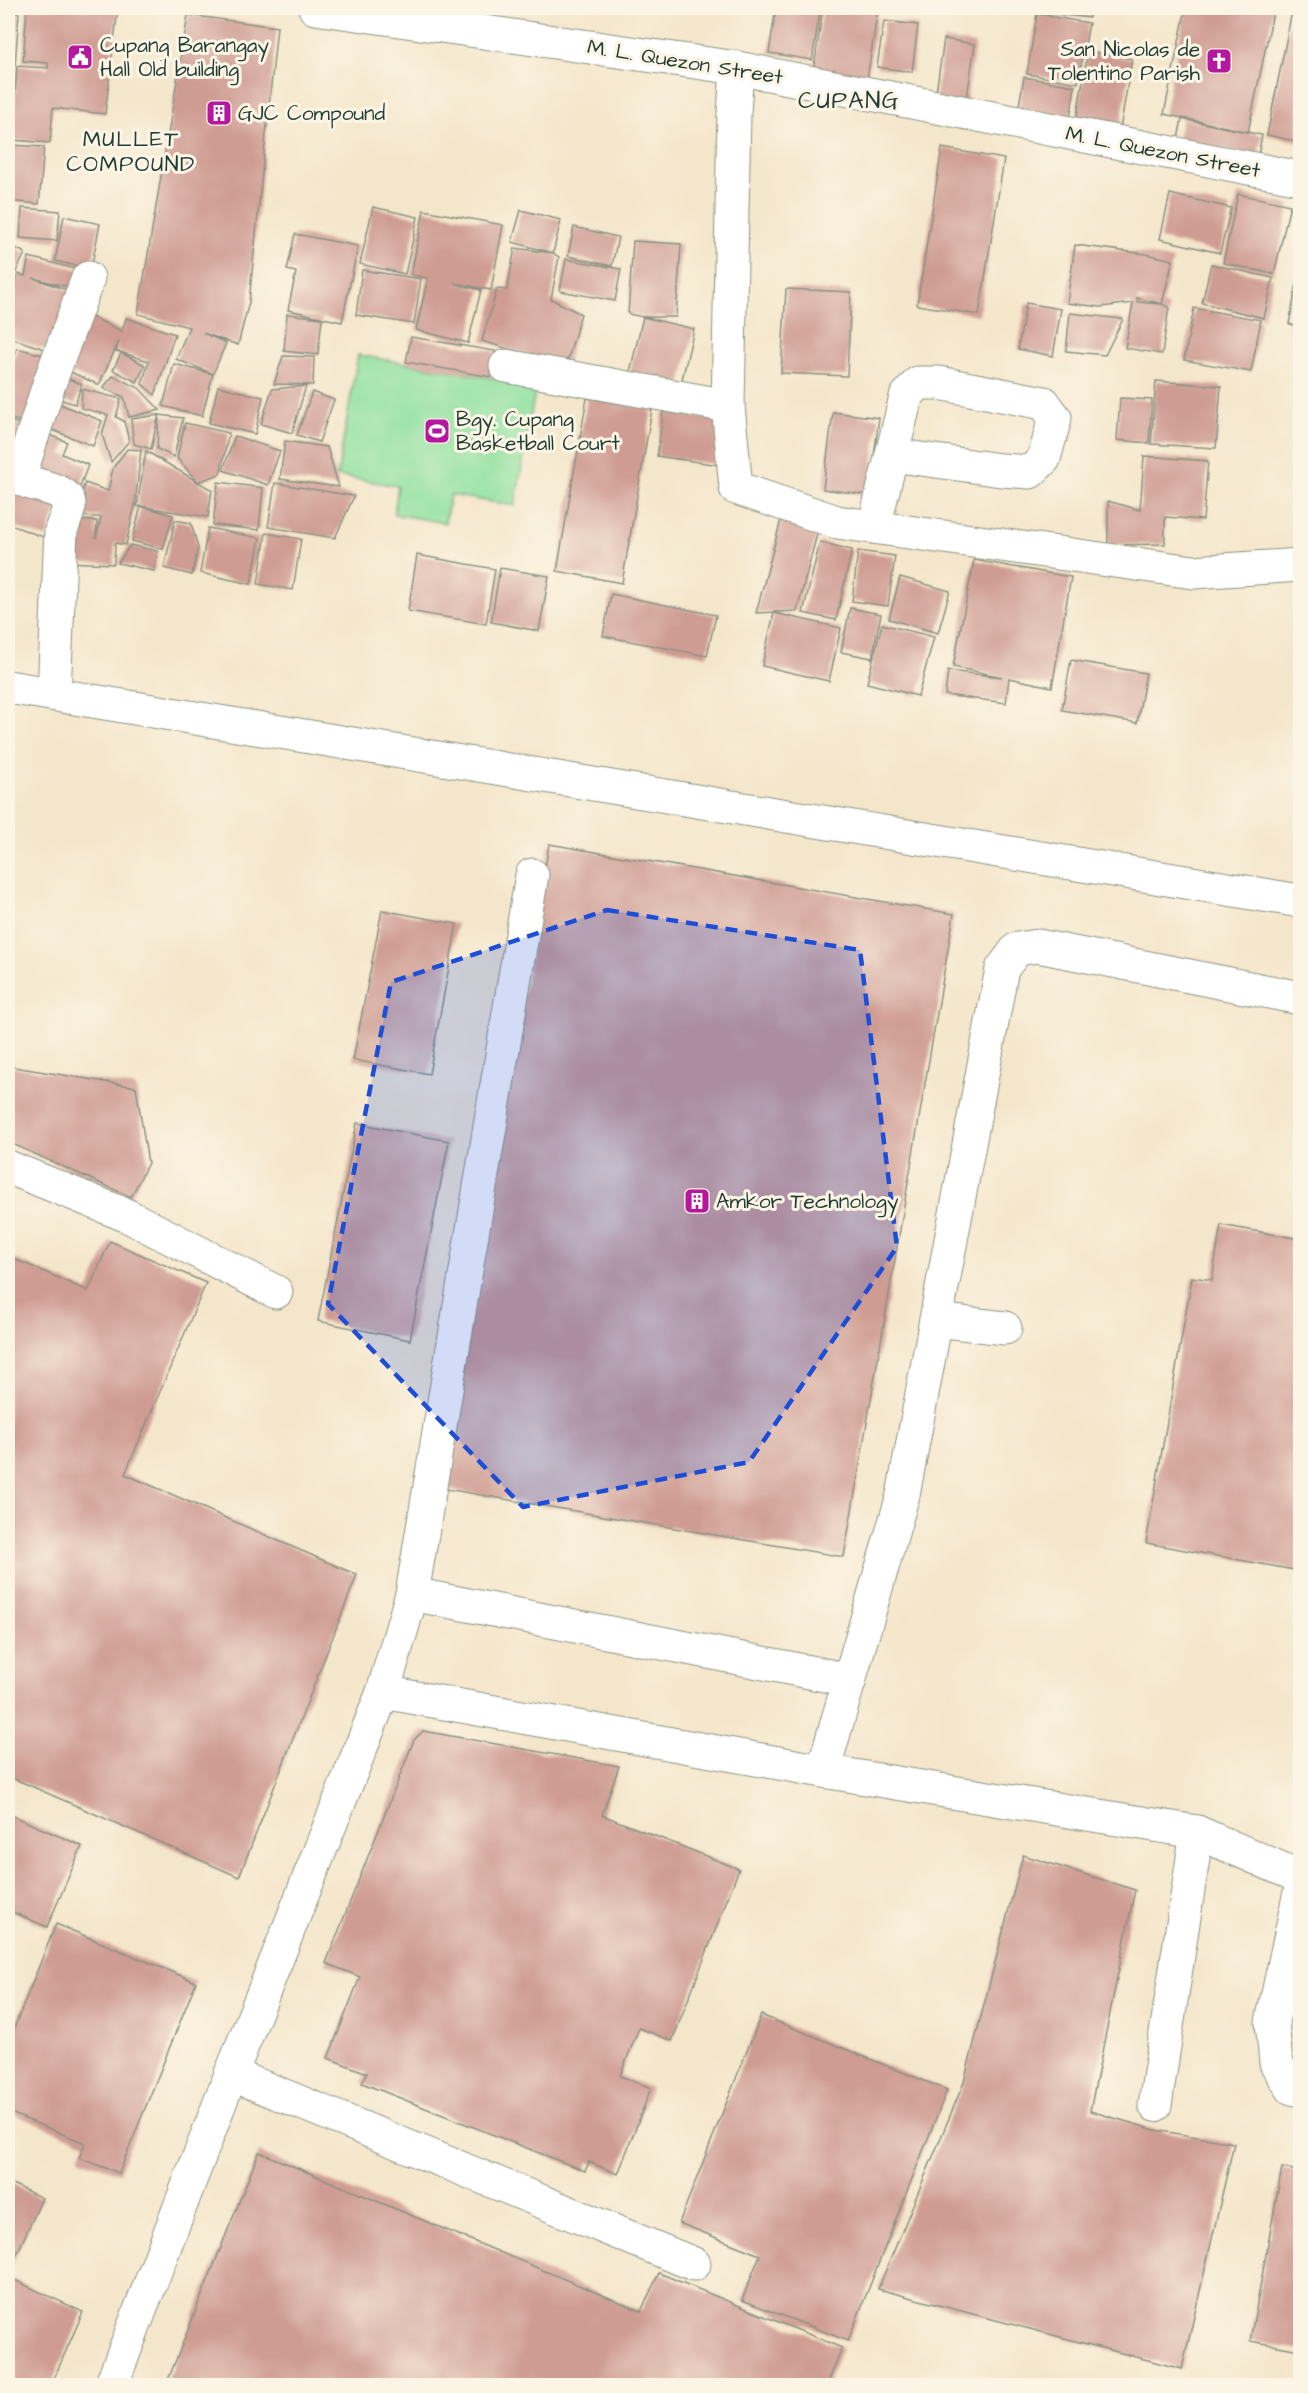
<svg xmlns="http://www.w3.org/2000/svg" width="1308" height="2393" font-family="'Architects Daughter',sans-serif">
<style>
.green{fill:#90e1a0;stroke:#588f6a;stroke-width:1.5}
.building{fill:#cf9c93}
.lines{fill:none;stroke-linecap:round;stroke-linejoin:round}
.minor-casing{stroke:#8a9280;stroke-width:35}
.major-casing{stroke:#8a9280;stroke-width:35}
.minor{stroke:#fff;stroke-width:33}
.major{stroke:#fff;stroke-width:33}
.marked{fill:#1d4ed8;fill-opacity:0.2;stroke:#1d4ed8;stroke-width:4.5;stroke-dasharray:12 8;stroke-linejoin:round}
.labels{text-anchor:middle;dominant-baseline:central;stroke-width:6;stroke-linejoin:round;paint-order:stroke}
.poi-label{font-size:21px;fill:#1f3d34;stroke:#fcf5e5;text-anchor:start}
.street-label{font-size:21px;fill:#1f3d34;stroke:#fcf5e5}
.neighbourhood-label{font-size:22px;letter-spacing:1.5px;fill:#1f3d34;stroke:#fcf5e5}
.quarter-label{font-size:24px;letter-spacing:1.5px;fill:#1f3d34;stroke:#fcf5e5}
</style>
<rect width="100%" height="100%" fill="#fcf5e5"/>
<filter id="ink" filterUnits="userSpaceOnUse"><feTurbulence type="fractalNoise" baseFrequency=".0167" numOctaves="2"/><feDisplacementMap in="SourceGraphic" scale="12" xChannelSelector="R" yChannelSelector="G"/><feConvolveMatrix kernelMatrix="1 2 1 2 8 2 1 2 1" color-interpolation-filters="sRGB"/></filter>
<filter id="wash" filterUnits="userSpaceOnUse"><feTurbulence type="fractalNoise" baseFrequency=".008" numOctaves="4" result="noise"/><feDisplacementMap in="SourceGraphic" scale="24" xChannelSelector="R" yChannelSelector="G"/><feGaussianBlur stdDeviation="1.35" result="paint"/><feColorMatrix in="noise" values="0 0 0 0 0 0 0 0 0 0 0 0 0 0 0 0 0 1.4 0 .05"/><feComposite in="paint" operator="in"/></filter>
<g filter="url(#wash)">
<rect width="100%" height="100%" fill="#f4e6cb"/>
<!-- green -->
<polygon class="green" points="358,355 536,386 515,506 450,495 445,523 394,514 398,486 337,476"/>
<g id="blocks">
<!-- building -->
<g class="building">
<polygon points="27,8 118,8 105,114 53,108 50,143 12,140 17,66 48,68 48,63 23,61"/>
<polygon points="776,8 793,8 820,12 812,60 769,53"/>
<polygon points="823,8 878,8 867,80 813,72"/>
<polygon points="1041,8 1090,8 1089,18 1040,12"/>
<polygon points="1186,8 1274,8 1248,132 1164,114"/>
<polygon points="8,12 19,13 15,66 8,66"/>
<polygon points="1037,14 1089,23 1078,83 1027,74"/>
<polygon points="188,15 277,27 249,302 238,345 203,333 226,343 213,374 176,359 189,327 138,314"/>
<polygon points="1291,16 1300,17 1299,142 1267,135"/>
<polygon points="884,21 918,25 912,72 877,67"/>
<polygon points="944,39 975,44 966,104 935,99"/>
<polygon points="1088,51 1132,59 1119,135 1075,127"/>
<polygon points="8,69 13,69 11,100 8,100"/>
<polygon points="1024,77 1075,86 1069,125 1017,116"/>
<polygon points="1182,119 1262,135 1258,156 1178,139"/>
<polygon points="9,145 44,147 39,204 8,201"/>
<polygon points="942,148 1004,159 979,315 917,305"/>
<polygon points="1170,194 1231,208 1220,253 1160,239"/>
<polygon points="1238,194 1290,205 1274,274 1223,263"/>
<polygon points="373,207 418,217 405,274 360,264"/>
<polygon points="22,208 60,211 57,241 20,238"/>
<polygon points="424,210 503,225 491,290 454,283 481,290 468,343 416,330 428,278 411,275"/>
<polygon points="521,210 561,220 553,253 559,257 551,299 581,314 566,366 482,341 497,289 507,290 515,248 553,253 512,242"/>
<polygon points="64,216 100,224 91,269 55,261"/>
<polygon points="574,227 618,237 612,266 568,256"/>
<polygon points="295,234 358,246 342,322 288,310 296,272 287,270"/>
<polygon points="633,241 681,244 676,317 643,317 694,329 681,384 630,372 643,317 628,314"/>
<polygon points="8,244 25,253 14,276 8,272"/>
<polygon points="1075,245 1146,254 1173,260 1162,304 1137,298 1138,302 1162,304 1169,307 1162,354 1125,348 1133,303 1101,307 1067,303"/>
<polygon points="29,257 84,271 79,290 33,278 73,292 53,352 8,337 8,306 18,274 25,276"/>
<polygon points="566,259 621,269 615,301 560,291"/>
<polygon points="1211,264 1273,278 1264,318 1202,303"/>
<polygon points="362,270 421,279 414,324 356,315"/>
<polygon points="1299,273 1300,273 1300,326 1289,324"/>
<polygon points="786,289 851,292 847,376 781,373"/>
<polygon points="1026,303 1061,309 1053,356 1018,349"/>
<polygon points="1194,308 1261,320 1251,372 1184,360"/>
<polygon points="1070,313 1123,319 1105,355 1066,351"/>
<polygon points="287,314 322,318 318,355 284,351"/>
<polygon points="87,315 122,331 126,318 175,334 155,395 142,384 149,361 116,351 119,341 99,385 64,369"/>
<polygon points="411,337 495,351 491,377 406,362"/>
<polygon points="17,348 50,357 31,424 8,418 8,375"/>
<polygon points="121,353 145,365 137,382 113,370"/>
<polygon points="283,356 314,357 313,385 274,384"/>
<polygon points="174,364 213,374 202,416 163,406"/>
<polygon points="60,376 82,384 75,404 53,397"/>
<polygon points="113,376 139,388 160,410 129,417 124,397 103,388"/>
<polygon points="1156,381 1221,386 1216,448 1151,444"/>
<polygon points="218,386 263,397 255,434 209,423"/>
<polygon points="306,386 292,433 261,424 272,389"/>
<polygon points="82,389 121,399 116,417 124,421 129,441 111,462 102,434 108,415 81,408"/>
<polygon points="312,392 334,400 319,442 297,435"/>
<polygon points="587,398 652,409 622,583 557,571"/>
<polygon points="1120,398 1152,400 1149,443 1117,440"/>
<polygon points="55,402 102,421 93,446 45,427"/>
<polygon points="663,412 725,421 719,465 657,456"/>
<polygon points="833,412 879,418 869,495 823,489"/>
<polygon points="159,415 151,449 134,444 131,419"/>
<polygon points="159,415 183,418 174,457 157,449"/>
<polygon points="8,420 29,427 8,479"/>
<polygon points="185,423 229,433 220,474 198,482 212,490 208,517 137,506 146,451 198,482 177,458"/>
<polygon points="40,431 67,442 62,454 88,465 77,495 35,478"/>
<polygon points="235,436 280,451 268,485 223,470"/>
<polygon points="285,441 327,447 339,487 280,479"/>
<polygon points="127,449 141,450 135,505 126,545 115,543 114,564 64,562 66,520 97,521 96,538 101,517 74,516 85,483 108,491 113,468"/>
<polygon points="1144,456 1208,461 1203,520 1165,517 1165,544 1108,545 1108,501 1140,510"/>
<polygon points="218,482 263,488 259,530 213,525"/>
<polygon points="275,483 354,496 335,538 268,527"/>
<polygon points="8,487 58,505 46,538 8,524"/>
<polygon points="141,506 173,515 163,549 132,541"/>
<polygon points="175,520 191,523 198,548 192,575 164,568"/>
<polygon points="781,520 818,530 797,611 756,613"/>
<polygon points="208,528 260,538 251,584 200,573"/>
<polygon points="266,533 301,539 293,590 258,584"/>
<polygon points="820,542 852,550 836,620 803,613"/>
<polygon points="130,545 158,551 154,571 118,563"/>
<polygon points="858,551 895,556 888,606 852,601"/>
<polygon points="417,555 495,569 486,624 408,611"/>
<polygon points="974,560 1071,577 1052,687 1009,678 1006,703 945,695 948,671 1002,677 953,667"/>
<polygon points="500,568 549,576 539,631 491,622"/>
<polygon points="900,577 950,591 938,633 889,619"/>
<polygon points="611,594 716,615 707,656 603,636"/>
<polygon points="850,608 881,614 872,658 841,652"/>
<polygon points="774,613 841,628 829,681 762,666"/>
<polygon points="882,624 934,637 918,696 867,683"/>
<polygon points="1071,660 1146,673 1137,723 1062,710"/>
<polygon points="549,844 954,914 844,1557 440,1488"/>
<polygon points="382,910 457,924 429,1074 353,1060"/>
<polygon points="8,1066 136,1087 148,1163 131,1197 8,1142"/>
<polygon points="357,1123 449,1141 410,1340 318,1321"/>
<polygon points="1221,1225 1300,1239 1300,1571 1146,1543 1192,1277 1212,1280"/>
<polygon points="110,1241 206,1283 125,1474 357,1575 239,1877 8,1776 8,1256 88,1291"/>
<polygon points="423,1731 619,1766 602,1815 739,1869 672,2041 639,2028 620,2076 651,2088 618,2174 589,2162 585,2171 362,2083 367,2073 328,2058 360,1977 326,1963 414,1740"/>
<polygon points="8,1814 82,1846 47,1927 8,1910"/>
<polygon points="1023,1855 1135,1890 1090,2111 1155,2130 1234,2143 1182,2369 878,2289 964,2082"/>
<polygon points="56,1924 196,1982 119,2173 79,2158 85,2143 8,2112 8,2026 14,2028"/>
<polygon points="761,2015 947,2090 848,2341 742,2300 760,2255 679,2223"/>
<polygon points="259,2152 641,2311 659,2273 842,2348 827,2385 166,2385"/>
<polygon points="1282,2168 1300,2171 1300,2350 1250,2341"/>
<polygon points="8,2182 42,2198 8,2274"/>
<polygon points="8,2277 83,2312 51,2385 8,2385"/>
</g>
</g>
</g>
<g filter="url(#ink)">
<use href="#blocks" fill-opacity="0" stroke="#8a9280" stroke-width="1.5"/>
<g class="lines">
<!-- minor casing -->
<g class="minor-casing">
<g id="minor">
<polyline points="737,68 734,113 728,406 736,488 837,522 1193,572 1300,565"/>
<polyline points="506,366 728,406"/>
<polyline points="874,527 906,397 918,383 939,383 1044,403 1055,418 1044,459 1030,472 1001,470 892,455"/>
<polyline points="8,687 1300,901"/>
<path d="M54 694 61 530C64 523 67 515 69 507 71 488 35 487 23 480L21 472 49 384 88 278"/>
<polyline points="8,1167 128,1216 276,1292"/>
<polyline points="936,1320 1005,1328"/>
<polyline points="412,1594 850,1680"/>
<polyline points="383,1692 823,1771 1197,1832 1300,1877"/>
<polyline points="823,1771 903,1495 1002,969 1017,949 1038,946 1300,998"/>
<polyline points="1300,1892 1272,2022 1276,2063 1292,2088 1300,2090"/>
<polyline points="231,2074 694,2264"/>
<polyline points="1155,2105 1197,1832"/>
<polyline points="111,2386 231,2074 383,1692 412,1594 532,875"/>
</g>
</g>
<!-- major casing -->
<g class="major-casing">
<polyline id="major" points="315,8 737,68 1300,178"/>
</g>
<!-- minor -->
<use href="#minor" class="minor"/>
<!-- major -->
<use href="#major" class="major"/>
</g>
</g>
<!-- marked area -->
<path class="marked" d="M607 910 860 950 897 1247 749 1462 523 1507 328 1304 391 982Z"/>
<!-- icons -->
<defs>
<g id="civic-square" transform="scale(1.35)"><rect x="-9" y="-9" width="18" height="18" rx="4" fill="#b5179e" stroke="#fcf5e5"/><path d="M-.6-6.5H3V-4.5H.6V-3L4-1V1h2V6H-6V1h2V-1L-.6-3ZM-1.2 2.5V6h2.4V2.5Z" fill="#fff"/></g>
<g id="church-square" transform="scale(1.35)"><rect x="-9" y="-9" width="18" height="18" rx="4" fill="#b5179e" stroke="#fcf5e5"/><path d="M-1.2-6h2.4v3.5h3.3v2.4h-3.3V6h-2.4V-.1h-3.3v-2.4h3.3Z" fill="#fff"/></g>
<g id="building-square" transform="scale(1.35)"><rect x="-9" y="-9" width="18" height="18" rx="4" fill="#b5179e" stroke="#fcf5e5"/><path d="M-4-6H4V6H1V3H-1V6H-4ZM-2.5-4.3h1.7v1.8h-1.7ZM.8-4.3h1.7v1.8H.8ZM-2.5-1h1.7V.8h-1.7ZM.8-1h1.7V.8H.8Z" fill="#fff"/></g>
<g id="stadium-square" transform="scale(1.35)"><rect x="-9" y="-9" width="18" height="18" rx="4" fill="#b5179e" stroke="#fcf5e5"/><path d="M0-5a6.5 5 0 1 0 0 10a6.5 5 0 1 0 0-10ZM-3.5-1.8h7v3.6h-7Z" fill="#fff"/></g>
</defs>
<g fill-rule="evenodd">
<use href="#civic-square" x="80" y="57"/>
<use href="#church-square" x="1219" y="61"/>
<use href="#building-square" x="219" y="113"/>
<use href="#stadium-square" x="437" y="431"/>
<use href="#building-square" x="697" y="1201"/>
</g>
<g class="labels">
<!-- poi labels -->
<g class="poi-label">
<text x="100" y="45">Cupang Barangay<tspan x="100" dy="24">Hall Old building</tspan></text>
<text x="1200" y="49" text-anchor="end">San Nicolas de<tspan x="1200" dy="24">Tolentino Parish</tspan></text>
<text x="238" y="113">GJC Compound</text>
<text x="456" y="419">Bgy. Cupang<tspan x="456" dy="24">Basketball Court</tspan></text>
<text x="716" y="1201">Amkor Technology</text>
</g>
<!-- street labels -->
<g class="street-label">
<text transform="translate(685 62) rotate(9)">M. L. Quezon Street</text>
<text transform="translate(1163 152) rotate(11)">M. L. Quezon Street</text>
</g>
<!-- neighbourhood labels -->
<g class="neighbourhood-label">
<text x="131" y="139">MULLET<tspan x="131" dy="25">COMPOUND</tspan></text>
</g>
<!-- quarter labels -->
<g class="quarter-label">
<text x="849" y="101">CUPANG</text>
</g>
</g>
<!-- margin -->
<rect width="1308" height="2393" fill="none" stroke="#fcf5e5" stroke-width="30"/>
</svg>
